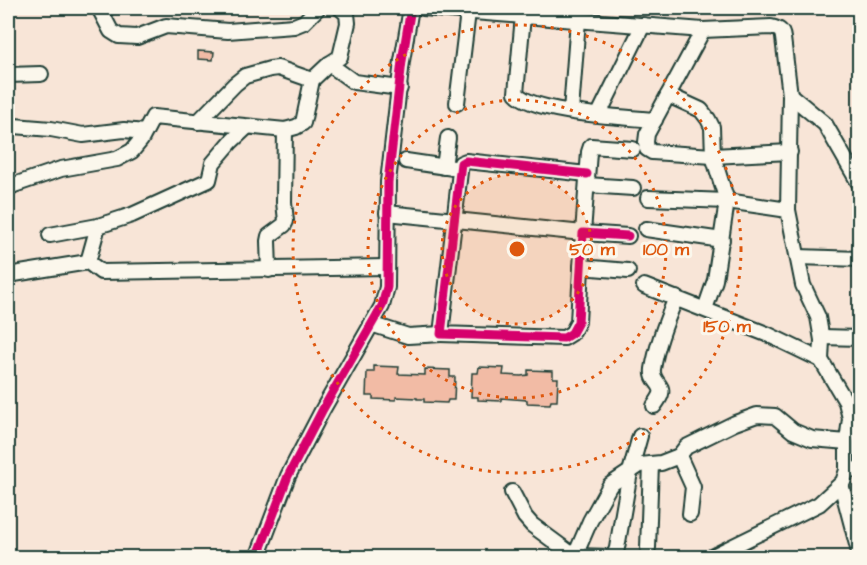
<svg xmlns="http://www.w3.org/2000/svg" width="867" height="565" font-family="'Architects Daughter',sans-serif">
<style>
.building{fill:#f2bba5;stroke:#1f3d34;stroke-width:1.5}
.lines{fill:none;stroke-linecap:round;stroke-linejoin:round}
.minor-casing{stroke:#1f3d34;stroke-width:18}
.minor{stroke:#fbf7ec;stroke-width:14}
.cycleway-casing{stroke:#fbf7ec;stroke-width:13}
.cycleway{stroke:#d6006c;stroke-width:9}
.ring{fill:none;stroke:#de580e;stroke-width:3;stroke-dasharray:3 6}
.centre{fill:#de580e;stroke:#fbf7ec;stroke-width:3}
.ring-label{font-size:18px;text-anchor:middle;font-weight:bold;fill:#de580e;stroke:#fbf7ec;stroke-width:6;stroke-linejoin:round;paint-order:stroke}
</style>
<rect width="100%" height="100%" fill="#f8e5d7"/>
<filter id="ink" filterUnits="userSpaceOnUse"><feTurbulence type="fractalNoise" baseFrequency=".0167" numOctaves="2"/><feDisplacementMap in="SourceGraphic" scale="12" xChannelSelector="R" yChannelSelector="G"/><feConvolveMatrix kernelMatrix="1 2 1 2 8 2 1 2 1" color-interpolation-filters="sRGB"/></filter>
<g filter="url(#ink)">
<!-- building -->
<g class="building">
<polygon points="198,51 214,52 213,60 198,59"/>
<polygon points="374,366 399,367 398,374 425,375 425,369 450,370 450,377 455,377 454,400 448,400 447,403 424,402 424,399 417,399 417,398 396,397 396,400 373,399 373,396 366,396 367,372 374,372"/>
<polygon points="479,367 504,368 503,375 521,376 528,375 528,370 553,371 553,378 558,378 557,401 551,401 550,404 527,403 527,400 501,398 501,401 478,400 478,397 471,397 472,373 478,373"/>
</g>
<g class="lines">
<!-- minor casing -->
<g class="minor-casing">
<g id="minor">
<polyline points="99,8 111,31 119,36 137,37 166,26 228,31 294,26 304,22 318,8"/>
<path d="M423 8 703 30 771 27C779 29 782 30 783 38L790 95 788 210"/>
<path d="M523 16 516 93C534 114 626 117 655 120"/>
<polyline points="703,30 647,134 646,142 647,149 652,152 713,156 790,152"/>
<polyline points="329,64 354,82 400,88"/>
<polyline points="8,75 41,74"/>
<polyline points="668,95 701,110 708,119 712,127 713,156 727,201 715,280 705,309"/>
<polyline points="790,95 825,124 860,185"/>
<polyline points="457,103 468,12"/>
<polyline points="571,111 578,20"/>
<polyline points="599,114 643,25"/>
<polyline points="198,122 235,84 245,76 270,69 278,68 312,80"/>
<polyline points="8,123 14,126 51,129 83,135 124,130 145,132"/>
<polyline points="406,161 460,169"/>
<polyline points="444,167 448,138"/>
<polyline points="587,174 466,161 461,163 441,334 564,338 572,333 578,322 583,233 628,236"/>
<polyline points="587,185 633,188"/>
<polyline points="8,189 14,185 61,169 117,159 132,151 141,140 153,117 285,130 296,127 303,123 312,80 329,64 340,57 348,23 347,14 340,8"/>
<polyline points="648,198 727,201 788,210 803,285 818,317 822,340 821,360"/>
<polyline points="387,213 583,233 589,152 591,146 633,149"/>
<polyline points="646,229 722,240"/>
<polyline points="50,235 98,226"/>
<polyline points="798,257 860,259"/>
<polyline points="88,262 98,226 132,215 209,180 213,163 231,142 247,127"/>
<polyline points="581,267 628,271"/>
<polyline points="269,270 268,241 269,236 284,225 286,221 284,202 285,130"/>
<polyline points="8,275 88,262 101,272 386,267"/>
<polyline points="644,286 769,335 821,360 846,402 850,418 847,442 847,470"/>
<polyline points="371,324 408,336 441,334"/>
<polyline points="822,337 860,338"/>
<path d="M654 406C656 403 660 398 661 394 664 384 651 382 653 369 657 344 666 321 676 298"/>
<polyline points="679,456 693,487 690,514"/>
<polyline points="841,484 860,556"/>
<polyline points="512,492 525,517 532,525 574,556 612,557 615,554 617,548 630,472 640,436"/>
<polyline points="648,548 651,464"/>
<polyline points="257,558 288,476 323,409 382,306 387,287 388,182 402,61 411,8"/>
<polyline points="574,558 590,521 610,485 640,465 661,463 679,456 686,447 735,423 757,415 775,416 793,431 812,439 847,442"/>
<polyline points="709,558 819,504 843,482 847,470 860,469"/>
</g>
</g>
<!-- minor -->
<use href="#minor" class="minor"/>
<!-- cycleway casing -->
<g class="cycleway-casing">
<g id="cycleway">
<polyline points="587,174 466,161 461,163 441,334 564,338 572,333 578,322 583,233 628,236"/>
<polyline points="257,558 288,476 323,409 382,306 387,287 388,182 402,61 411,8"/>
</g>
</g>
<!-- cycleway -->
<use href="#cycleway" class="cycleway"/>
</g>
</g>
<!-- distance rings -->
<circle cx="517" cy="249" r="75" fill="#de580e" fill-opacity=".12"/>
<g class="ring">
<circle cx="517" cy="249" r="75"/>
<circle cx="517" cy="249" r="149"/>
<circle cx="517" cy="249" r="224"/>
</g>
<circle cx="517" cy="249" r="9" class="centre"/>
<g class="ring-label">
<text x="592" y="255">50 m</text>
<text x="666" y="255">100 m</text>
<text x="727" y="332">150 m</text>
</g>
<!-- margin -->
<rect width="867" height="565" fill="none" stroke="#fbf7ec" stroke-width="30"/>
<rect x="15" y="15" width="837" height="535" fill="none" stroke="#1f3d34" stroke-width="2" filter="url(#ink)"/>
</svg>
